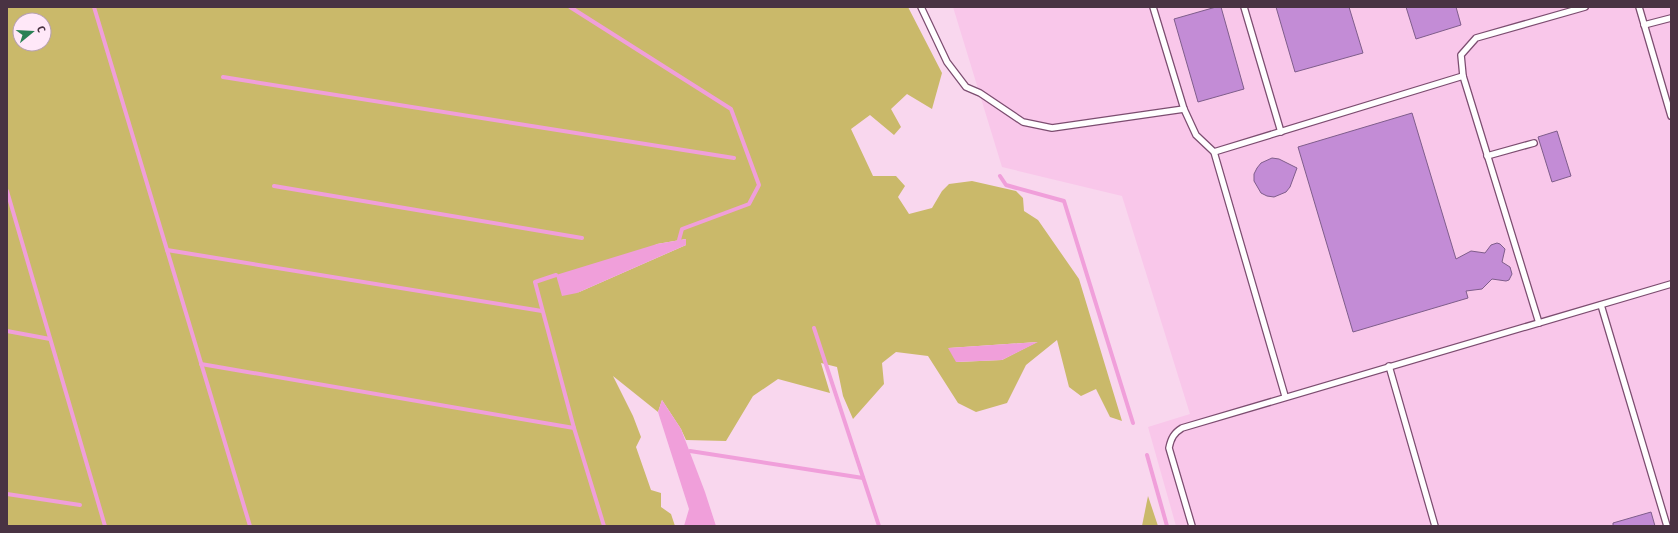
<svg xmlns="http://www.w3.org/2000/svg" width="1678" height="533" font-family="'Fira Sans Condensed',sans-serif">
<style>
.built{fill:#f9c7ea}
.green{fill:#cab96a;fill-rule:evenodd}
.water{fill:#f09fda}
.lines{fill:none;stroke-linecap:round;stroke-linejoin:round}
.stream{stroke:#f09fda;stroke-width:4}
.building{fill:#c38cd6;stroke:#7f5d8b}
.lane-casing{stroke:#7c4d70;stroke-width:8}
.lane{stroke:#fff;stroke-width:5.5}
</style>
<rect width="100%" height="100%" fill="#f9d7ee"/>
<!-- built -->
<polygon class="built" points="953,7 1671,7 1671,526 1176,526 1148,427 1190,414 1122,196 1002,167"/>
<!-- green -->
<g class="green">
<path d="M7 7H908L942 73 932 109 907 94 891 109 901 127 894 135 870 115 851 129 873 176H896L905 186 898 197 909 214 932 208 942 191 949 184 972 181 1016 191 1023 198 1024 211 1038 220 1079 279 1122 421 1110 417 1096 389 1081 396 1069 387 1057 340 1026 365 1007 403 976 412 958 403 928 356 896 352 882 363 884 384 853 419 843 396 837 367 821 363 830 393 778 379 753 396 726 441 686 440 681 429 662 400 658 412 613 376 633 416 641 437 636 447 651 490 661 493V507L671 514 675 526H7ZM20 20H44V44H20ZM686 239V245L577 293 657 244ZM1037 342 1002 360 957 362 949 348Z"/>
<polygon points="1148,496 1158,526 1142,526"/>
</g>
<!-- water -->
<g class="water">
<polygon points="686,239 686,245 577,293 562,296 556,275 657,244"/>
<polygon points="1038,342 1002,360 956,362 948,348"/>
<polygon points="662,400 681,429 705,492 716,526 684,526 689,509 658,412"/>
</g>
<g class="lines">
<!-- stream -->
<g class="stream">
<polyline points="94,7 250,526"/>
<polyline points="570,7 731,109 759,185 749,204 682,229 679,240"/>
<polyline points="223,77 734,158"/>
<polyline points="1000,176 1006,185 1064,201 1133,423"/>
<polyline points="274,186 582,238"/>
<polyline points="7,191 105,526"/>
<polyline points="167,250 542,311"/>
<polyline points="556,275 535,282 574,428 604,526"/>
<polyline points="814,328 879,526"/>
<polyline points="7,331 50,339"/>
<polyline points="201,364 574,428"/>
<polyline points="690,451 863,478"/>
<polyline points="1147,455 1167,526"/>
<polyline points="7,494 80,505"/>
</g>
</g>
<!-- building -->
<g class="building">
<polygon points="1216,7 1221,7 1244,89 1198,102 1174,19"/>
<polygon points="1276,7 1349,7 1363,53 1295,72"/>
<polygon points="1406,7 1456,7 1461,25 1416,39"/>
<polygon points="1412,113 1456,259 1471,251 1485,253 1491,245 1497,243 1500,244 1505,249 1502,262 1510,267 1512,274 1509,280 1506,281 1492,279 1482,289 1466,291 1468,298 1353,332 1298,147"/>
<polygon points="1557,131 1571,176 1552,182 1538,137"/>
<polygon points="1272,158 1279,159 1297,168 1290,187 1286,192 1274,197 1267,196 1261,193 1254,181 1254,174 1257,168 1261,163"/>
<polygon points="1651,512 1655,526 1613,526 1613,523"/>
</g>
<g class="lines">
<!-- lane casing -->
<g class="lane-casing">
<g id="lane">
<polyline points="921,7 947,62 966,87 980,93 1023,122 1052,128 1184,109"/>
<polyline points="1153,7 1184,109 1196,135 1214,152 1285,396"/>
<polyline points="1244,7 1281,132"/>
<polyline points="1639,7 1671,116"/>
<polyline points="1644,25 1671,18"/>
<polyline points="1214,152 1463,76"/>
<polyline points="1487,156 1534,143"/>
<polyline points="1601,305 1667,526"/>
<polyline points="1539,323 1463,76 1461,55 1476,38 1585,7"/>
<polyline points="1389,366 1435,526"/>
<path d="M1192 526 1169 448C1171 438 1174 433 1182 428L1671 284"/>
</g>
</g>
<!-- lane -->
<use href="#lane" class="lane"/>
</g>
<!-- border -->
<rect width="1678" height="533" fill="none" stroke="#493343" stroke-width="16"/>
<!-- north arrow -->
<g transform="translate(32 32) rotate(72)"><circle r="19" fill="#ffe8f8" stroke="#b6a0b0"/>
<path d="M0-3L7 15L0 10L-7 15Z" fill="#298054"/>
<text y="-6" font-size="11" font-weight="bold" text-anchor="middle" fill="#493343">С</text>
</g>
</svg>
